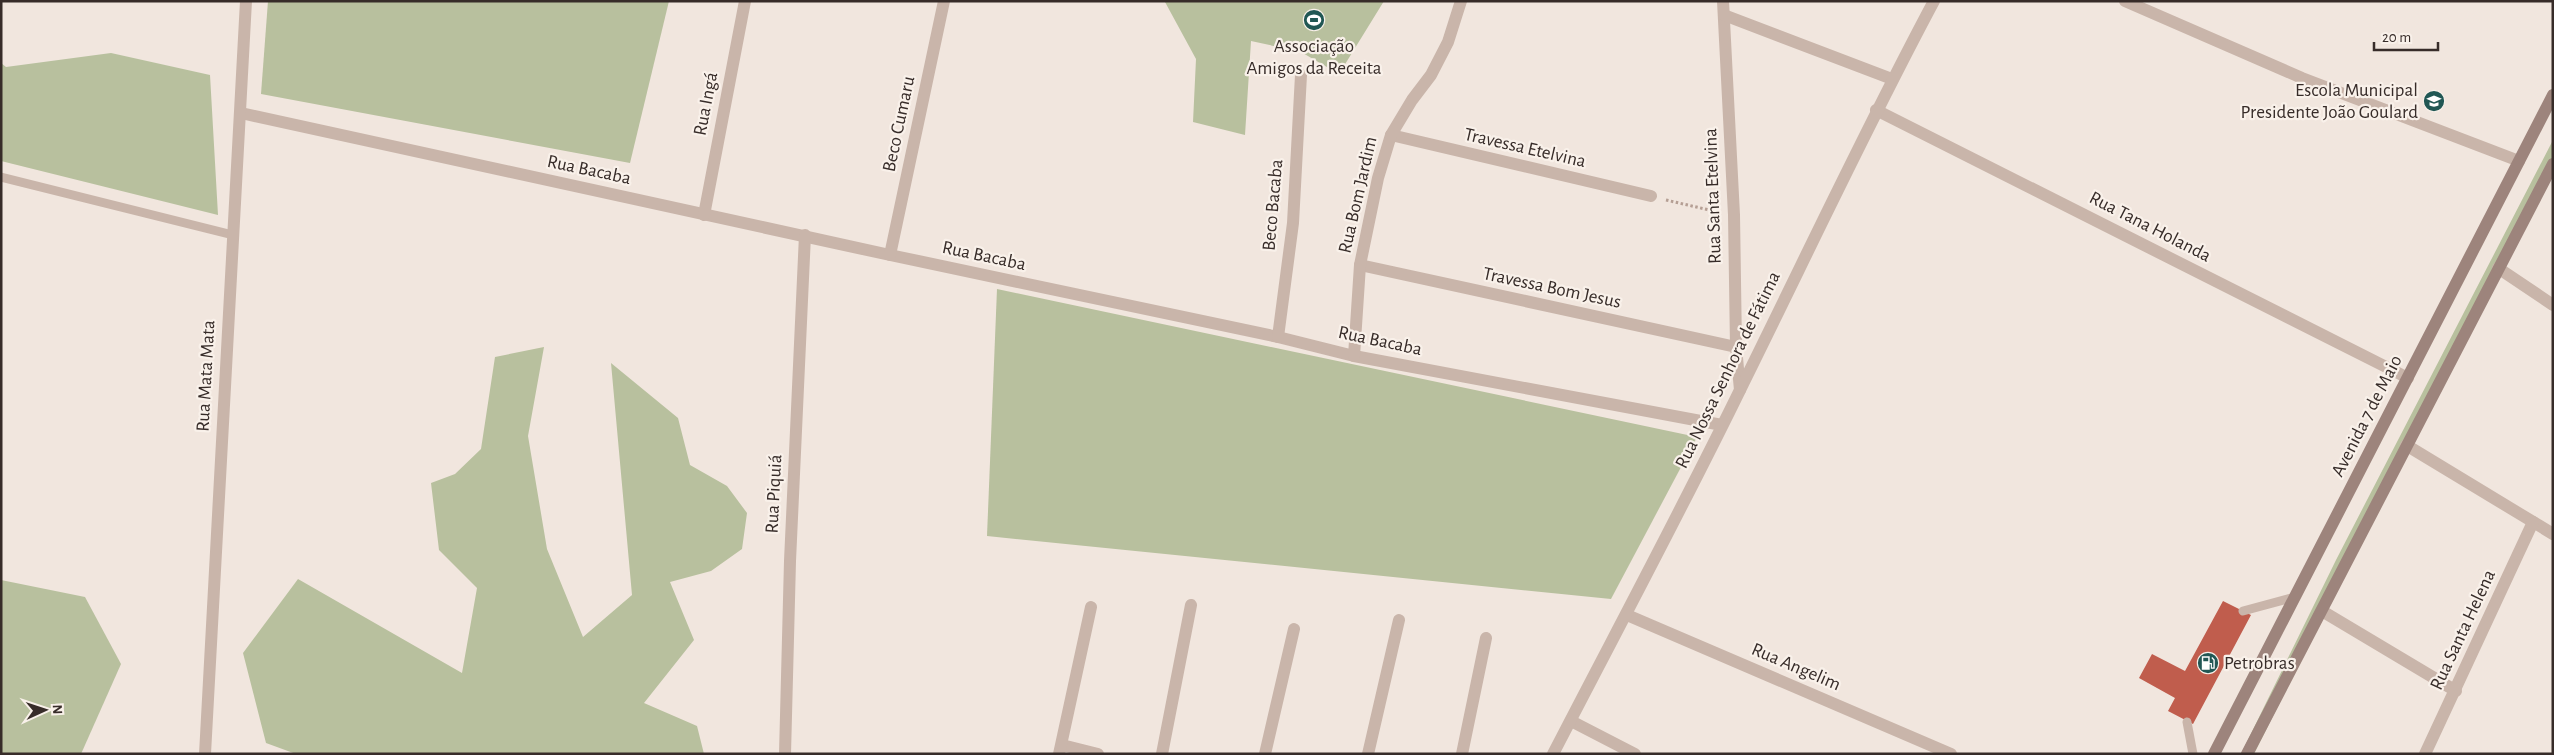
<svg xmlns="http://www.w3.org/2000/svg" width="2554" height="755" font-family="'Alegreya Sans',sans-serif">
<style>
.green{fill:#b8c09e}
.building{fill:#c05d4d}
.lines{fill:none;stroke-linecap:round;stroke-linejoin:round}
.path{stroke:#b59f94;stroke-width:3;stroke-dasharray:2.5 2.5;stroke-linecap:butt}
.lane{stroke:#c9b5aa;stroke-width:9}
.street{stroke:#c9b5aa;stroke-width:12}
.secondary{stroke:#9d847c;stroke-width:12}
.labels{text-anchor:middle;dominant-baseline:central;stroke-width:4.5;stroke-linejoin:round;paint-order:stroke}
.poi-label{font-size:19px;fill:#372c29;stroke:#f9f1ea}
.street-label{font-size:19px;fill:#372c29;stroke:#f9f1ea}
</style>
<rect width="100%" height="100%" fill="#f1e6de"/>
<!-- green -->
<g class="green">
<polygon points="268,1 669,1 630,163 261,94"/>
<polygon points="1161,1 1384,1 1339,74 1301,52 1251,41 1245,135 1193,122 1196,59 1165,2"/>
<polygon points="111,53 210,75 218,215 1,161 1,63 6,67"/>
<polygon points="2553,140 2553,169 2415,432 2254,754 2241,754 2336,560"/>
<polygon points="997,289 1697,437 1611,599 987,536"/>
<polygon points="544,347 528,436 547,549 583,637 632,595 611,363 678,418 690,465 727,486 747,513 742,549 711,571 670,582 694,640 644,703 697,726 704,754 296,754 266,743 243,653 298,579 462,673 477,588 439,550 431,483 455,474 481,449 495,357"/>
<polygon points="1,580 85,597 121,664 81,754 1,754"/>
</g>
<!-- building -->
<polygon class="building" points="2223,601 2251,615 2193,724 2168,711 2175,698 2139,678 2152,654 2185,671"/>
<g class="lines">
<!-- path -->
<polyline class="path" points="1666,200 1718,212"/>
<!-- lane -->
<g class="lane">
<polyline points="1,177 233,235"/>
<polyline points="2243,611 2295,597"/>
<polyline points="2187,722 2193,754"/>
</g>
<!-- street -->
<g class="street">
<polyline points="1723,1 1734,215 1736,347 1740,390"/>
<polyline points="2125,1 2302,78 2519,161"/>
<polyline points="1724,15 1892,79"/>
<polyline points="1876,110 2408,378"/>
<polyline points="241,113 890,255 1278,337 1354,356 1722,425"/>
<polyline points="1391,135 1651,196"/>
<polyline points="704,215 745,1"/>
<polyline points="890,255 944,1"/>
<polyline points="1360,265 1736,347"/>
<polyline points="2498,268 2553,305"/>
<polyline points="1278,337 1293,223 1301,75"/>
<polyline points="1354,356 1360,265 1378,178 1391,135 1412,100 1431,75 1448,42 1461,1"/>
<polyline points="2406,445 2553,534"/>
<polyline points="2322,611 2456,691"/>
<polyline points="1627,615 1951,754"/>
<polyline points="1571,721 1635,754"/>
<polyline points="1062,745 1098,754"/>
<polyline points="205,754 246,1"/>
<polyline points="785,754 790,561 805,235"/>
<polyline points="1059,754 1091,607"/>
<polyline points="1162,754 1191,605"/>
<polyline points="1265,754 1294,629"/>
<polyline points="1368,754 1399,620"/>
<polyline points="1462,754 1486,638"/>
<path d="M1553 754C1616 632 1681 511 1741 388 1805 259 1866 128 1934 1"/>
<polyline points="2425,754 2533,522"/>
</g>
<!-- secondary -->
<g class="secondary">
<polyline points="2214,754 2553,95"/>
<polyline points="2247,754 2553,164"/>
</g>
</g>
<!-- icons -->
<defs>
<g id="stadium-disc" transform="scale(1.125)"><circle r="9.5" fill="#215754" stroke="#f9f1ea"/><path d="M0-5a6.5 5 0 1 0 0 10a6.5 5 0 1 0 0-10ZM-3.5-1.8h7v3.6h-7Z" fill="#fff"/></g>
<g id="school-disc" transform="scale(1.125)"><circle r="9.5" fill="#215754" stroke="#f9f1ea"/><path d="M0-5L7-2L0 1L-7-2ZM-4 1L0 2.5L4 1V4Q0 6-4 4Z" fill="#fff"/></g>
<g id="fuel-disc" transform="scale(1.125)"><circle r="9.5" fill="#215754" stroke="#f9f1ea"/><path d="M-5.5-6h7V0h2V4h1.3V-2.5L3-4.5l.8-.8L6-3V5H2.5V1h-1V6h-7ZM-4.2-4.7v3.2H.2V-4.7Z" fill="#fff"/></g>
</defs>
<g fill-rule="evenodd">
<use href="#stadium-disc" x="1314" y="20"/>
<use href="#school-disc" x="2434" y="101"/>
<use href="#fuel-disc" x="2208" y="663"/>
</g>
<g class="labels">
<!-- poi labels -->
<g class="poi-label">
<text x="1314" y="46">Associação<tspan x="1314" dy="22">Amigos da Receita</tspan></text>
<text x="2418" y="90" text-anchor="end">Escola Municipal<tspan x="2418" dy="22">Presidente João Goulard</tspan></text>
<text x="2224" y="663" text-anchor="start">Petrobras</text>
</g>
<!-- street labels -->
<g class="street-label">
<text transform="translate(706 104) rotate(-79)">Rua Ingá</text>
<text transform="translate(899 124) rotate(-78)">Beco Cumaru</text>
<text transform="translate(1525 148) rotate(13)">Travessa Etelvina</text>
<text transform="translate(589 170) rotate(12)">Rua Bacaba</text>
<text transform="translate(1358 195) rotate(-77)">Rua Bom Jardim</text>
<text transform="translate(1713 196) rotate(-92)">Rua Santa Etelvina</text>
<text transform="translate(1273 205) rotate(-85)">Beco Bacaba</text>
<text transform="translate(2150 227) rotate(27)">Rua Tana Holanda</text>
<text transform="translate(984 256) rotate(12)">Rua Bacaba</text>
<text transform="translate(1552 288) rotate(12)">Travessa Bom Jesus</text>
<text transform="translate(1380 341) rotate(12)">Rua Bacaba</text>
<text transform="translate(1728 370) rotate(-64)">Rua Nossa Senhora de Fátima</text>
<text transform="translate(206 376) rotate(-87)">Rua Mata Mata</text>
<text transform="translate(2367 416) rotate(-63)">Avenida 7 de Maio</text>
<text transform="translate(774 494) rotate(-87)">Rua Piquiá</text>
<text transform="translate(2463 630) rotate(-65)">Rua Santa Helena</text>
<text transform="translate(1796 667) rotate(23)">Rua Angelim</text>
</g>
</g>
<!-- border -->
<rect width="2554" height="755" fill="none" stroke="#372c29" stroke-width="5"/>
<!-- north arrow -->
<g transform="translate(45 710) rotate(87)" stroke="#f9f1ea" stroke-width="4" paint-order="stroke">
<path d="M0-4L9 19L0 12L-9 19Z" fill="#372c29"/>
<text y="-8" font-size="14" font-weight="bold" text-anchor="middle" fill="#372c29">N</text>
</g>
<!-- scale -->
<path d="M2374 42v8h64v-8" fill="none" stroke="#372c29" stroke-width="2.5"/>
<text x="2382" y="42" font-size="15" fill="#372c29" stroke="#f9f1ea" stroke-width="4" paint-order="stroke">20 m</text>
</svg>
